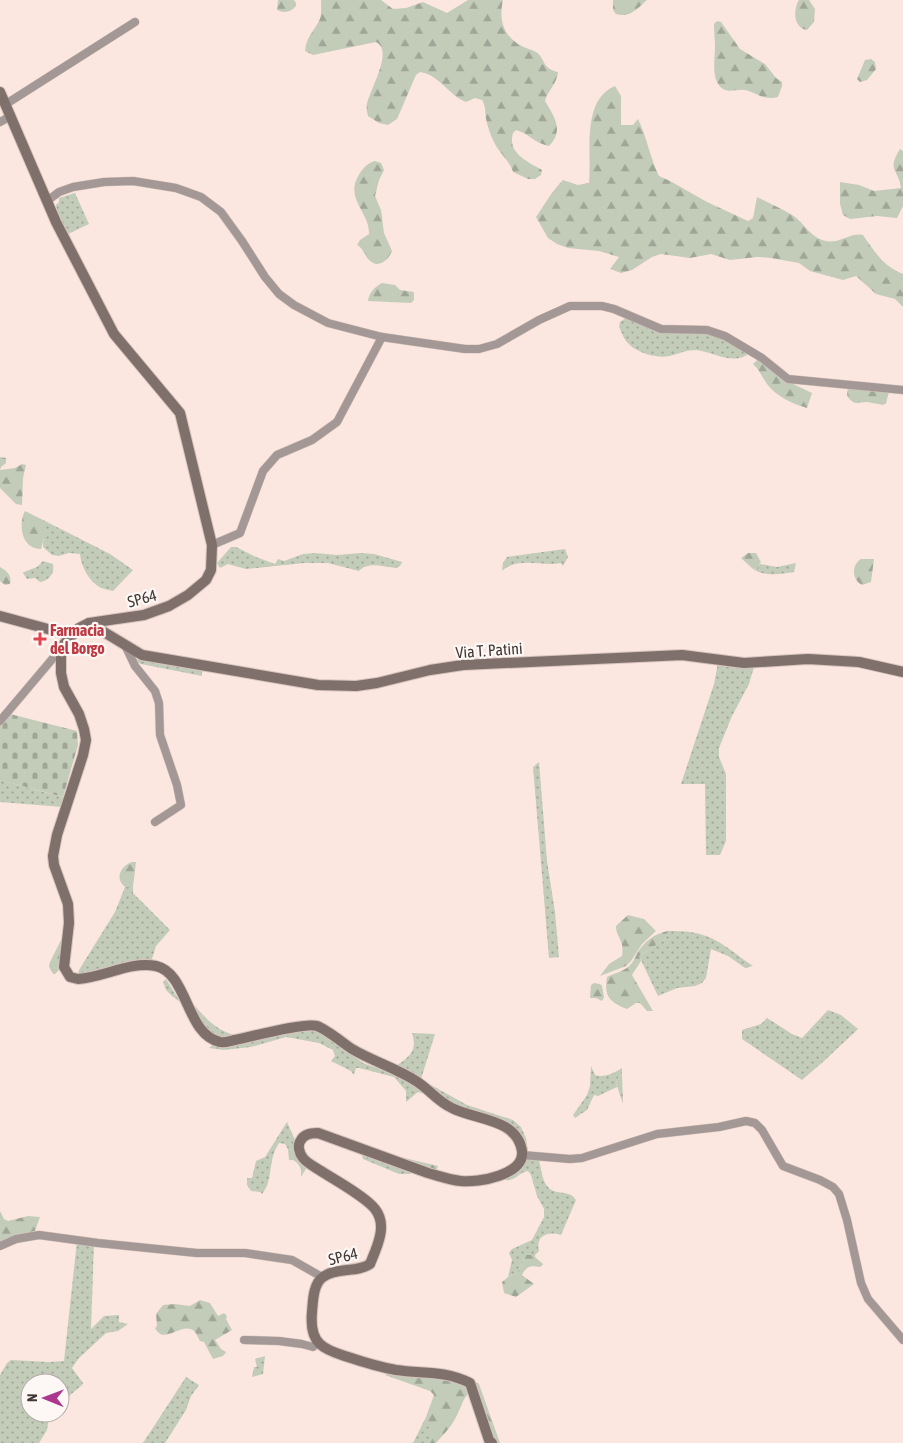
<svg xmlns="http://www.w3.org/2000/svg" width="903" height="1443" font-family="'Asap Condensed',sans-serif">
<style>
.grass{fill:url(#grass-dots)}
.forest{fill:url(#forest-firs)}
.cemetery{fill:url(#cemetery-stones)}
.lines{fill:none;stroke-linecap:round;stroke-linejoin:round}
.street-casing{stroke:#d7c4bd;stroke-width:9}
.secondary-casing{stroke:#d7c4bd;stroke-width:12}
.street{stroke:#a39895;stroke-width:8}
.secondary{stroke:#7f706b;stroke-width:10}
.health-dot{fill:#e0444e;stroke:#fdf8f6;stroke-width:2}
.labels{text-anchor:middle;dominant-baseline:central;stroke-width:4.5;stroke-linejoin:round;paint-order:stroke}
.street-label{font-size:16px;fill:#413733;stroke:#fdf8f6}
.health-label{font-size:16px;font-weight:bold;fill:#be3a42;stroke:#fdf8f6;text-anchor:start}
</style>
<defs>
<pattern id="grass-dots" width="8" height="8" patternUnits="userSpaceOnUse" patternTransform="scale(1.25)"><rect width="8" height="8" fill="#c3cbb9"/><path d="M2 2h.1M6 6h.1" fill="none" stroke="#a0a697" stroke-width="1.8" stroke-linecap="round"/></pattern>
<pattern id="forest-firs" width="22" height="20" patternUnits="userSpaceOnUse" patternTransform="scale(1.25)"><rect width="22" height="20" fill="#c3cbb9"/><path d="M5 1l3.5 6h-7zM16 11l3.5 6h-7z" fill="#a0a697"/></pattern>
<pattern id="cemetery-stones" width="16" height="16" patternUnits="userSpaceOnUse" patternTransform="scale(1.25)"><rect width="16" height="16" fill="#c3cbb9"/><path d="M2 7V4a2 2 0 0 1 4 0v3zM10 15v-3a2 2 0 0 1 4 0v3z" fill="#a0a697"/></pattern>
</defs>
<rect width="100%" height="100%" fill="#fce7e0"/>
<!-- grass -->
<g class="grass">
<polygon points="75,193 89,224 68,234 57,211 56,205 59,202 59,198"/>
<path d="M627 317 656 330 701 331 724 338 751 352C734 367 715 352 696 350 686 350 681 353 673 355 659 360 635 353 626 341 623 337 621 331 619 327L620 322Z"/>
<path d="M45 521 110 554 133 570 113 591C109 590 104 589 101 588 89 582 81 566 80 554L69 553 59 556 52 555 43 547Z"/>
<path d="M231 547H236L256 557 275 564 278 559 284 561 303 554 315 553 337 555 361 553 374 554 402 562 400 566 396 568C384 567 368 561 359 571L328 563H304L246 569 228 564 220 568 217 563Z"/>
<path d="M565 549 568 557 563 566 561 563C543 567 518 556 502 571L503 563 507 557Z"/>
<path d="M43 561 53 564C55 573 49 581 40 582L35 578 27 579 23 573 24 572 37 567Z"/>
<path d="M796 563 794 572C781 574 765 577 753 569L757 568 760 564 777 567Z"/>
<polygon points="135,659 202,670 202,676 141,664 136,662"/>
<polygon points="718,663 754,667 749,684 732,716 719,748 719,757 726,774 726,841 720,855 706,855 705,784 681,784 714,684"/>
<polygon points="539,762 547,861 555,912 559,957 549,958 533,767"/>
<polygon points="0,780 66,798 63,807 0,802"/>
<polygon points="125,887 133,887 133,893 170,930 156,946 152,959 156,962 78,974 79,970 115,912"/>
<path d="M668 931C711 930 720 943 753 966L745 968 728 956 711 949 706 978 702 983 695 986 677 988 658 996 639 956 665 939Z"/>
<polygon points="166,979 180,1002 172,996 166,990 163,982"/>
<path d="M183 992C199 1010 214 1033 240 1036L227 1040 210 1035Z"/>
<polygon points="828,1010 841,1015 858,1029 824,1061 802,1080 742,1039 742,1030 761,1024 767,1018 792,1034 802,1038"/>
<polygon points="308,1028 324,1034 363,1063 405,1078 427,1094 418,1092 406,1102 406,1091 394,1077 359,1068 356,1068 354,1075 351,1071 331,1061 335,1056 333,1050 319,1043 286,1037 251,1047 224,1050 209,1048 212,1046 227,1048 283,1031"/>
<path d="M412 1033 435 1034 421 1079 396 1066C409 1057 418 1051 412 1033Z"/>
<path d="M591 1066 595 1075C604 1078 614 1073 622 1068V1075L619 1076 616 1083 617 1087 598 1096 594 1095 587 1110 575 1118 573 1115 587 1095 590 1086Z"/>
<polygon points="424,1081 467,1105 513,1120 521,1127 526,1138 528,1153 522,1136 512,1126 455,1104 439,1095"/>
<path d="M287 1122 295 1140V1151L288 1149 285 1144 279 1143C267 1161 274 1180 262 1194L260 1192 251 1191 247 1185V1178H252L256 1161 265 1157Z"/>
<polygon points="361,1152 416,1170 410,1174 399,1174 363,1159"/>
<path d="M527 1159 539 1160C541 1168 542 1181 548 1187 555 1196 570 1189 576 1200L561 1235C549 1231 535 1235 539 1251L535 1255H526L517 1273 508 1277 512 1260 509 1253 512 1249 532 1240 544 1217V1209L537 1196 531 1175 528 1171C519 1172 515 1182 505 1180L506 1176Z"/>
<polygon points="77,1241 94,1244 91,1329 104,1316 119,1315 119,1322 128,1324 118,1331 106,1333 79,1358 72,1368 83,1383 82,1385 68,1397 60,1409 60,1383 30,1383 30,1413 57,1413 48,1423 47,1430 39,1443 0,1443 0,1375 7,1363 11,1360 49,1362 64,1361"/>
<polygon points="265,1356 263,1374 252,1377 254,1367 257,1367 255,1359"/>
<polygon points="186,1377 199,1385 191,1396 186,1410 165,1443 143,1443"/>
<polygon points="426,1417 432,1435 427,1443 413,1443"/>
</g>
<!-- forest -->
<g class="forest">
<path d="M278 0H294L296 3V6C290 13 284 13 277 10Z"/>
<path d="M321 0H381L393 9 406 8 423 2 447 13 468 0H503C499 18 502 33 518 44 524 48 531 49 536 52 546 59 541 68 558 72 557 84 548 90 545 101 555 118 564 130 549 146 534 143 528 133 516 130L513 133C507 153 527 161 542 170L541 175 535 179H528L513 172C510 161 499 153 494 142 490 135 488 127 486 119 485 112 486 107 482 100L475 98 466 102C448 95 440 75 420 72L416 75 397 119 388 125 379 123 368 116C367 112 366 108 367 104 370 89 394 51 376 42L313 55 305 51C306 38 313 32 319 21 322 16 321 6 321 0Z"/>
<path d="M613 0H647C637 9 630 18 616 14L613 10Z"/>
<path d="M799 0H809L815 9 814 22 807 30C793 28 793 9 799 0Z"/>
<path d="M717 21 721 22 740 49 765 64 776 78 782 82V86L778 97C761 101 758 92 744 90 738 89 731 92 725 90 710 84 715 59 715 47 715 39 714 32 714 24Z"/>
<polygon points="871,59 875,62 876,69 867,80 860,82 857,79 865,60"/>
<path d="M615 86 621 96V125H633L638 119C647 137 650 158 659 176L670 181 707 202 748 221 753 218 757 197C769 203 781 208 792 215 805 223 810 238 826 241 839 244 851 232 863 235 874 251 884 267 903 274V307L895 299 876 294 856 276 843 280 810 271 799 263 771 258 757 257 730 260 711 254 690 258 661 254 652 257 632 270 621 273 610 269 619 257 599 251 568 248 557 244 548 238 536 217C545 204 552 191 563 180L578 185 589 183C592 153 581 100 615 86Z"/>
<path d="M900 149 903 151V206L897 218 877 216 850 219 843 215 840 204V182L859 185 874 191 901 188C899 169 886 171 900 149Z"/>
<path d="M375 161 381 163 384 170 379 180 375 196 381 210 384 233 392 251C389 258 384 264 376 264 365 261 366 250 357 245L360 240 369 234C370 211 343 199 360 173 364 167 368 163 375 161Z"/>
<path d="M382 283 395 285 400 290 414 292V300L411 303 368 301C369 292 375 287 382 283Z"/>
<path d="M759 358 793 384 812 393 807 408C792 404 776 396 767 384 762 377 759 369 753 364Z"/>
<path d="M849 387 889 392 886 403 883 405 867 402 855 403C847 399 845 394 849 387Z"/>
<polygon points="0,457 6,458 6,463 1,467 0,470 15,468 22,464 26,465 23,478 22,505 16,504 0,488"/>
<path d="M25 511 45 521V534L41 549C21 549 18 524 25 511Z"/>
<polygon points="748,553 756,553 761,562 757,568 753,569 741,558"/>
<path d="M861 559H874L871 582 862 585C852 580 851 565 861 559Z"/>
<path d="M0 567C7 571 12 575 10 584L5 585 0 581Z"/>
<path d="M132 862H136L133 887H125C114 878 121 866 132 862Z"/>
<path d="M628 915 644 919 656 931 642 944 631 961 626 966 600 976 609 964 622 956C625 940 616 938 616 926Z"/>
<path d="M668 931 665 939 639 956 641 961 632 975 653 1011H647L640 1003H636L627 1009C609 1002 604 996 607 977 615 973 625 971 631 964 634 961 635 957 637 953 645 941 654 934 668 931Z"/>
<polygon points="62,938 60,969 55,974 53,974 49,966 50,962"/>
<polygon points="594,983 600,984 602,986 604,997 602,1001 596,998 590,998 591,985"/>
<polygon points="622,1075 623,1104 616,1083 619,1076"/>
<path d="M288 1149 295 1151 307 1167 301 1177C302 1169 300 1164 293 1160H289Z"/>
<polygon points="396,1156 438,1166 436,1171"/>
<polygon points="0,1211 4,1219 8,1221 28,1216 40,1217 35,1231 18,1236 0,1244"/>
<path d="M526 1255H535V1257L543 1264 540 1267C531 1265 526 1266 522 1275L534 1284 516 1297 504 1293 502 1282 508 1277 517 1273Z"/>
<path d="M200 1300 210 1303 218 1316 224 1313 227 1316 226 1319 232 1330 215 1340 221 1349 226 1352 223 1356 213 1359 204 1342 200 1341C198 1338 197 1334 194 1331 182 1321 164 1346 155 1328L157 1326 156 1314 163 1305 175 1304 190 1306Z"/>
<path d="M390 1372 462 1382 470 1392C463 1398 462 1405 458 1413 453 1425 444 1434 436 1443H427L431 1435 426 1417 434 1395 430 1391 385 1375Z"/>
<polygon points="475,1382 479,1384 500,1443 494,1443 473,1383"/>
</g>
<!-- cemetery -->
<polygon class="cemetery" points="10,714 77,731 78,745 63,797 0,780 0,724"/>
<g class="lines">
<!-- street casing -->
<g class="street-casing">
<g id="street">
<polyline points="6,104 135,22"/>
<polyline points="0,122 11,116"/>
<polyline points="47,201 59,192 73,187 104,182 133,181 176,188 201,197 221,212 242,241 265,277 279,294 294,305 328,323 382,337 465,349 479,349 497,344 539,320 570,306 602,306 614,309 661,329 707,330 725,336 762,358 788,379 903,390"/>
<polyline points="212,545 240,533 263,471 277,455 312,440 337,422 382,337"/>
<polyline points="125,645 135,666 155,691 159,703 160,735 177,785 181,805 155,822"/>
<polyline points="0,721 54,657 61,655"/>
<polyline points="522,1155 570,1159 582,1158 657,1134 719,1127 746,1121 755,1123 762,1130 783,1166 820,1180 833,1187 839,1194 847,1220 861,1283 868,1299 903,1340"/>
<polyline points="0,1246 16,1239 39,1235 98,1243 197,1253 245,1253 292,1260 322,1277"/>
<polyline points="244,1340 279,1341 302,1344 313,1347 318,1343"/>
</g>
</g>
<!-- secondary casing -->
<g class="secondary-casing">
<g id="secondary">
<path d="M0 92 56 222 114 334 180 413 212 545 211 570 206 580 188 595 169 606 144 615 89 623 79 628 64 644 61 655V673L64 687 79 714 84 729 86 740 83 755 57 835 53 856 54 865 68 904 69 923 64 967 70 977 78 979C105 977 130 961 156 966 188 973 186 1035 220 1042 224 1043 230 1041 235 1040 251 1037 305 1022 317 1026 326 1029 343 1043 352 1049 372 1061 396 1068 416 1081 429 1089 438 1102 452 1108 475 1120 517 1118 522 1151 525 1175 478 1183 461 1181 450 1180 439 1176 428 1173L318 1133C311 1133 304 1134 301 1140 297 1145 299 1153 303 1158 308 1164 315 1167 321 1171 335 1180 366 1197 375 1209 388 1225 377 1247 370 1264 357 1273 336 1267 323 1277 313 1284 313 1301 312 1312 311 1323 311 1336 320 1344 327 1351 339 1354 348 1357 363 1362 379 1367 396 1370 423 1374 444 1370 470 1383L489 1440 492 1443"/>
<polyline points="0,616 70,635"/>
<polyline points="89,623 142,655 318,685 356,686 377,683 430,670 463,665 682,655 744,663 808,659 859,662 903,672"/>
</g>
</g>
<!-- street -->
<use href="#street" class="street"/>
<!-- secondary -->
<use href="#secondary" class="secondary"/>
</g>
<!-- markers -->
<path class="health-dot" d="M37.5 631.5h5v5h5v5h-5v5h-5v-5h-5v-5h5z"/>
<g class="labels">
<!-- street labels -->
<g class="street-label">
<text transform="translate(142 598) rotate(-15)">SP64</text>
<text transform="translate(489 650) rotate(-4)">Via T. Patini</text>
<text transform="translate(343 1256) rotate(-14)">SP64</text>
</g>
<!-- health labels -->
<g class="health-label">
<text x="50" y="630">Farmacia<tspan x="50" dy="18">del Borgo</tspan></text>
</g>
</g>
<!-- north arrow -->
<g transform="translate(45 1398) rotate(271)"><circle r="24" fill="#fdf8f6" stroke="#b2aba8"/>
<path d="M0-4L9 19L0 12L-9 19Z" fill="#ad378f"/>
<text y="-8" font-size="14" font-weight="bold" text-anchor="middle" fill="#413733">N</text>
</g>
</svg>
